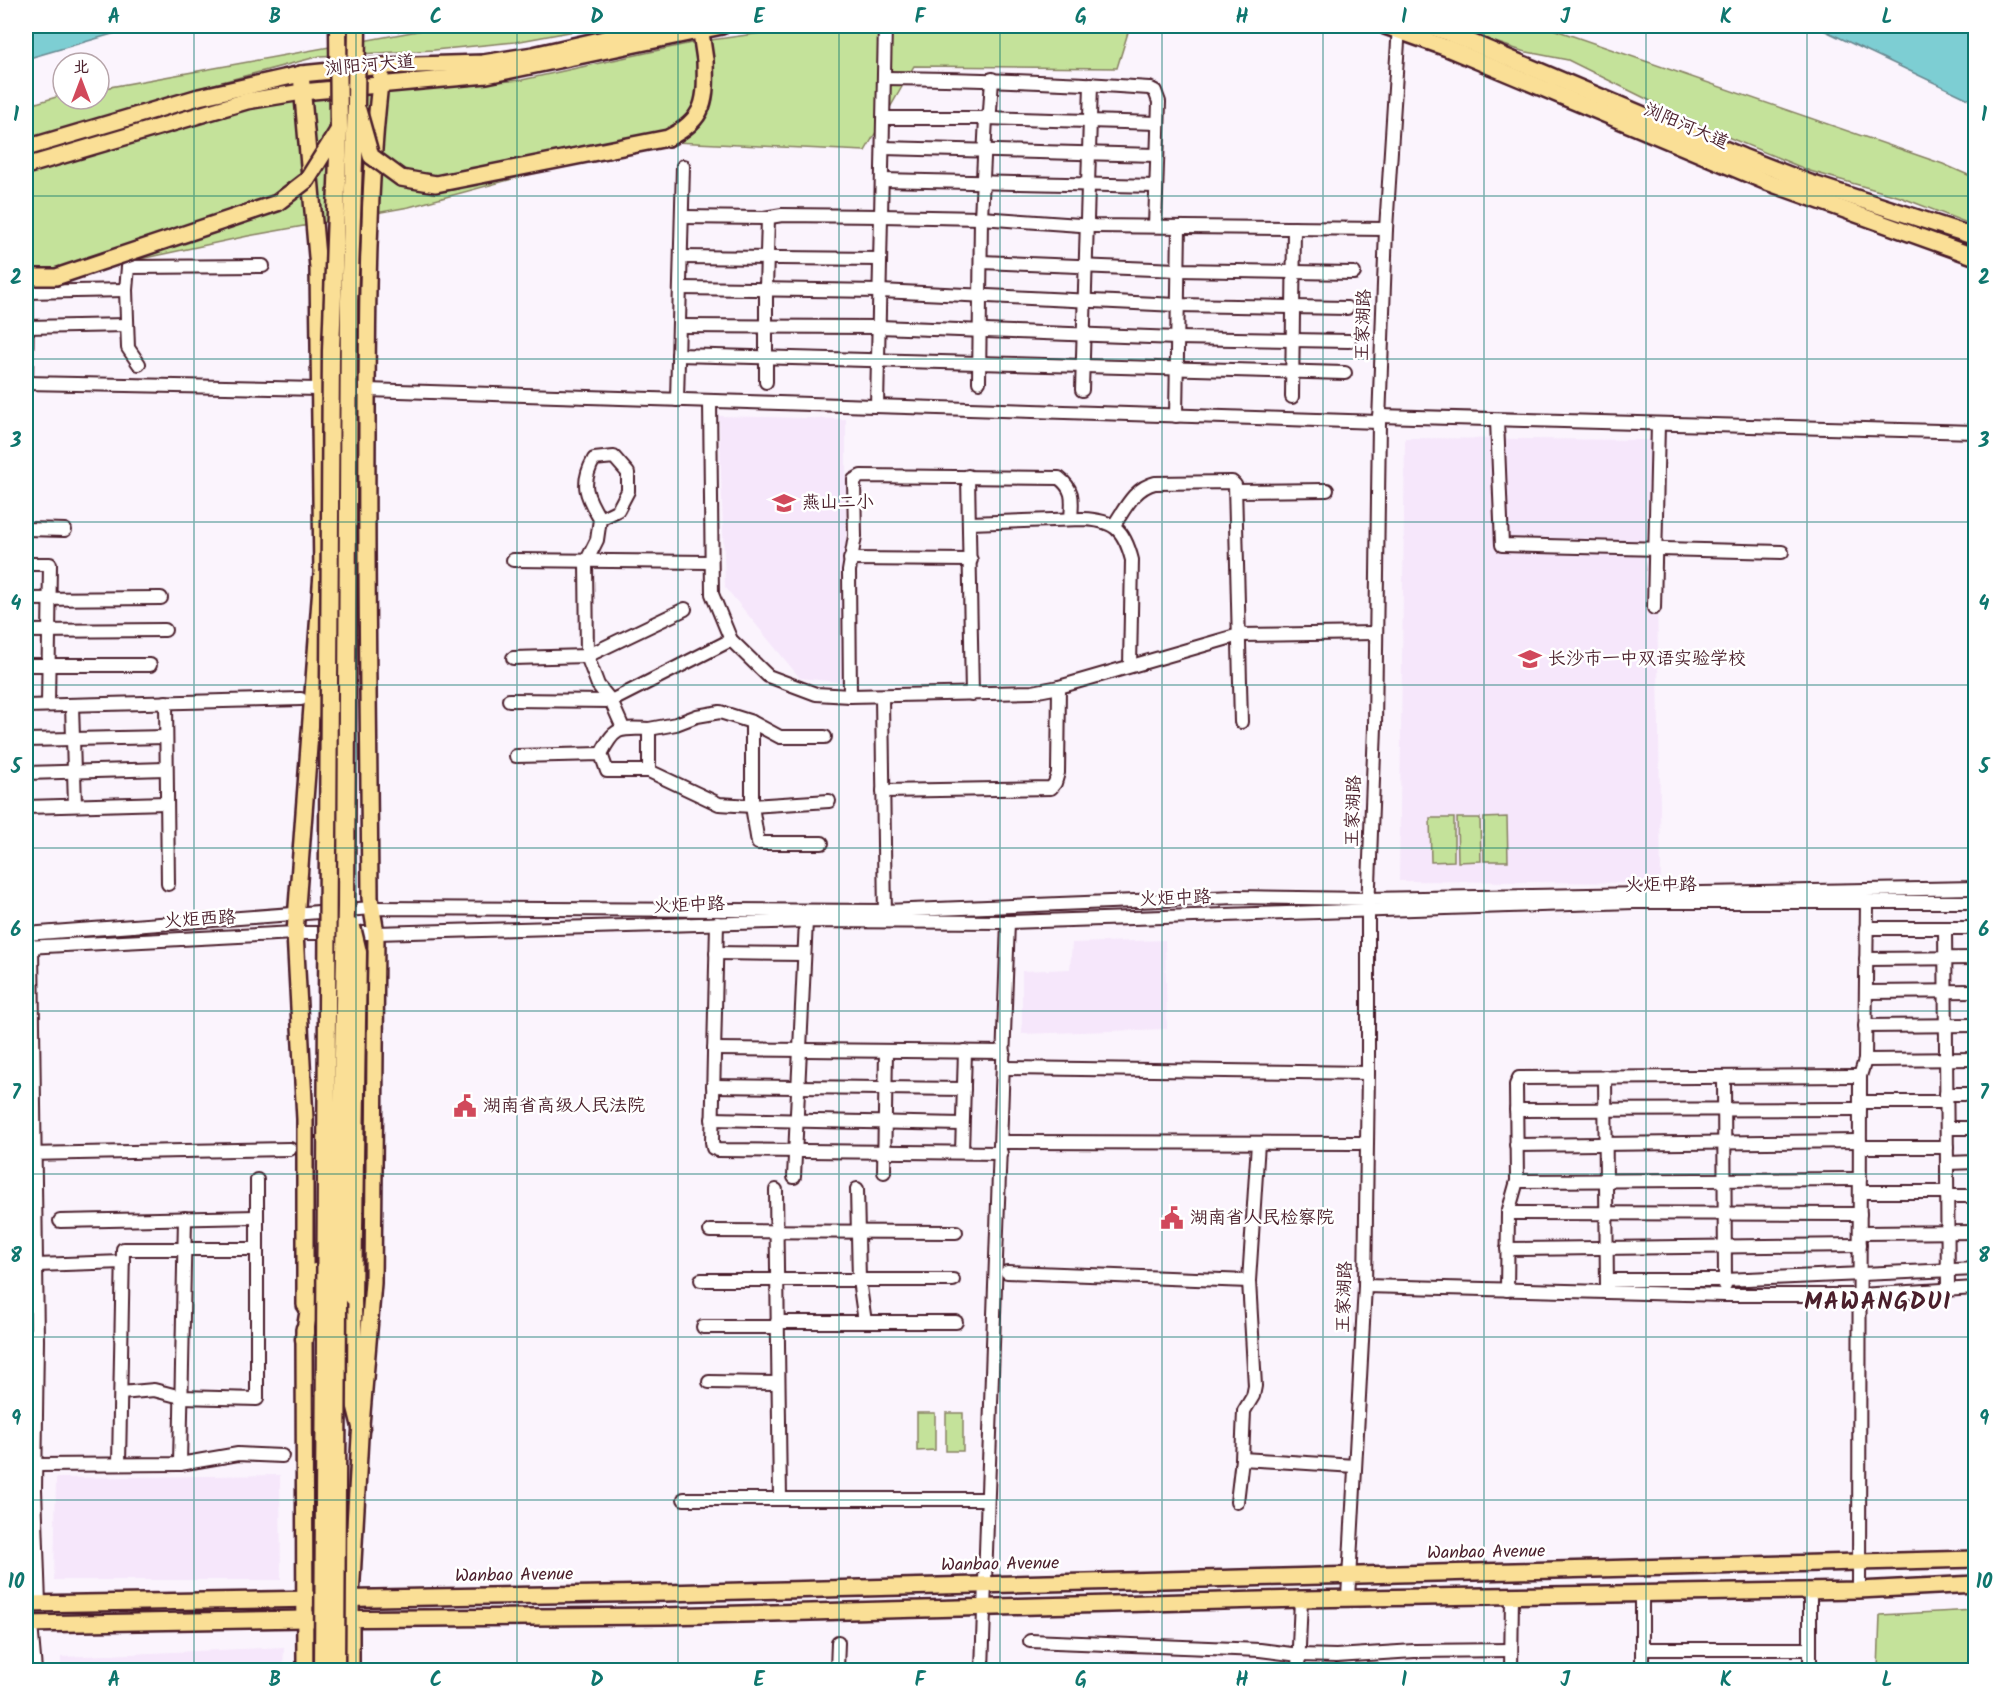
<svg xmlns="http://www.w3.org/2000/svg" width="2001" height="1696" font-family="Kalam,'LXGW WenKai TC',sans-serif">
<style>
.built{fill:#f6e7fb}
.green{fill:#c4e29a;stroke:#878062;stroke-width:1.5}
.water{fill:#7dced3;stroke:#698890;stroke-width:1.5}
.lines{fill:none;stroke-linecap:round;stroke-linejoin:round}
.minor-casing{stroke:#4a1f2b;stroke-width:16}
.major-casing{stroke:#4a1f2b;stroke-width:20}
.highway-casing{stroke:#4a1f2b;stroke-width:21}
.minor{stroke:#fff;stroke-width:12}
.major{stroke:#fadf96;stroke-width:15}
.highway{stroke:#fadf96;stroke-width:16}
.major-bridge-casing{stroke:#4a1f2b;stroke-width:20;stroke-linecap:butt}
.highway-bridge-casing{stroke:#4a1f2b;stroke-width:21;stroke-linecap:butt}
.major-bridge{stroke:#fadf96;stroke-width:15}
.highway-bridge{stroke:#fadf96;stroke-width:16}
.grid{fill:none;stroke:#0f766e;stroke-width:1.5;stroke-opacity:0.55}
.labels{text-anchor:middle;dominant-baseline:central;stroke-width:5;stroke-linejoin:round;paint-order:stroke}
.street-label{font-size:18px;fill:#4a1f2b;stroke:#fff}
.poi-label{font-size:18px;fill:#4a1f2b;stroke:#fff;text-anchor:start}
.district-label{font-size:24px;font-weight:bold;letter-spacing:1.5px;fill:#4a1f2b;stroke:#fff}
.neatline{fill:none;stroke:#0f766e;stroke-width:2}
.grid-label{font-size:20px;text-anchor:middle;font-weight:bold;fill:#0f766e}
</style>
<rect width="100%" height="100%" fill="#fbf4fd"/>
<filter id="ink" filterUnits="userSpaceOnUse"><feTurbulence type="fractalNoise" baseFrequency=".0167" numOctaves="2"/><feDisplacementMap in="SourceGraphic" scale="12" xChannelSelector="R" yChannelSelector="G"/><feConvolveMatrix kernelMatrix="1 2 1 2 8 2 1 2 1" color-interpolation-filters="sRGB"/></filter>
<g filter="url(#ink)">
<!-- built -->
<g class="built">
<polygon points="719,416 846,419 846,683 800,678 725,587"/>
<polygon points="1405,438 1655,440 1661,878 1658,883 1399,881"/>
<polygon points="1165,940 1167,1029 1022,1034 1022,971 1070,969 1072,943"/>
<polygon points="280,1475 281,1580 54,1580 56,1478"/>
<polygon points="284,1647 283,1670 61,1670 61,1657"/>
</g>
<!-- green -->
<g class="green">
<polygon points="445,26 602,26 515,42 434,50 320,56 192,90 26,141 26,106 63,95 63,99 99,99 99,89"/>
<polygon points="813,26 1130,26 1117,68 914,66 865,151 652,141 409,207 248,236 56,277 26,281 26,172 247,101 522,80 696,42"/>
<polygon points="1447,26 1544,26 1943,164 1975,178 1975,226 1900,197 1810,171 1701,126 1568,60 1522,51"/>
<polygon points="1507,817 1508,861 1484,861 1484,818"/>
<polygon points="1430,818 1454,818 1454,861 1431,862"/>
<polygon points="1457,818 1480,818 1481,861 1458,862"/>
<polygon points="917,1413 935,1413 935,1450 917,1451"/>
<rect x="946" y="1413" width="17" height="38"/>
<polygon points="1975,1610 1975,1670 1878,1670 1880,1615"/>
</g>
<!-- water -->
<g class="water">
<polygon points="26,26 140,26 26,59"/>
<polygon points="1815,26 1975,26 1975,102"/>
</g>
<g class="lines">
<!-- minor casing -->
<g class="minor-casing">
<g id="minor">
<path d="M885 78C973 79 1061 82 1149 88L1155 91 1159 102 1155 226"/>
<polyline points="884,118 986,118 1158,123"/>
<polyline points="883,148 1157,155"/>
<polyline points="882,180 1156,186"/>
<polyline points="682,217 764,218 782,215 881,216 981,218 1094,226 1386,229"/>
<polyline points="681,257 880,259"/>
<polyline points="981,262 1178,270 1354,273"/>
<polyline points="680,288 880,291 1177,305 1347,308"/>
<polyline points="26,292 126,290"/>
<polyline points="679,326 879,327 1177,338 1349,341"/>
<polyline points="26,327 127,325"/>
<polyline points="678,355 1345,373"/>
<polyline points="139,364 128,348 126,290 128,267 263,266"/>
<polyline points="766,382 766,289 768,218"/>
<polyline points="979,382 981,218 986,118 990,111 992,79"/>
<polyline points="26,383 367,390 1379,422"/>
<polyline points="26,383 27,292"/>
<polyline points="1082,390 1091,84"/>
<polyline points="1292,397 1294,228"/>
<polyline points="677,400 683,166"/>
<polyline points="710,401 712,594 731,640 768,676 816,694 850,696 1033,692 1059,687 1239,635 1375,633"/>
<polyline points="877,406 885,26"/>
<polyline points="1176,416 1179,227"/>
<polyline points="1379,416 1976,432"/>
<polyline points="1497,420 1502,545 1782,552"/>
<polyline points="968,476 972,694"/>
<polyline points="1236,491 1327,490"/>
<path d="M600 519C586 496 580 484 594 459L614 457 628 473V491L618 510 600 519 597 540 586 562 587 656 598 685 611 701 623 728"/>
<path d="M970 523 1082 519C1114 520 1124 529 1132 560L1130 666"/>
<path d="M1114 525C1125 509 1134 488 1155 483L1232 482 1235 485 1241 722"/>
<polyline points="26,529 65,530"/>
<polyline points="850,559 971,560"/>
<polyline points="513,560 710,562"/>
<polyline points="26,564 50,564 48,705"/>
<polyline points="26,599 161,598"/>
<polyline points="1654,608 1658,424"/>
<polyline points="26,631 165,630"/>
<polyline points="513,658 587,656 685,609"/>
<polyline points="26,665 150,665"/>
<path d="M850 696 849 571 855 536 854 480 861 476 1059 478C1075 490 1072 501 1071 519"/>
<polyline points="882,697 885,917"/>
<polyline points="509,700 611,701 731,640"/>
<polyline points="166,702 168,884"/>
<polyline points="72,705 75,805"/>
<polyline points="26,706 301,699"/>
<polyline points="752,722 752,806 758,843 822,843"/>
<polyline points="649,729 676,724 697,716 720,712 752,722 780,737 825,737"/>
<polyline points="26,740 166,737"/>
<path d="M601 754C615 726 620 728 649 729V771L719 804 752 806 829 801"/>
<polyline points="516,756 601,754 607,771 649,771"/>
<polyline points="26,773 166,769"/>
<polyline points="883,791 1051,788 1055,783 1058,773 1059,687"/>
<polyline points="26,807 166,803"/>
<polyline points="717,923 712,1142 713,1148 718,1150 1001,1153"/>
<polyline points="1866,928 1976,928"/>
<polyline points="1945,928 1948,1290"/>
<polyline points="26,934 372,908 885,911 1236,897 1368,899 1976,888"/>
<polyline points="28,941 32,947 37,1340 35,1490 39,1604"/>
<polyline points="26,947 295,933 376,933 806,921 1008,922 1634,902 1976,902"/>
<polyline points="716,953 803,954"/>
<polyline points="1866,959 1976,958"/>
<polyline points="1866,992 1976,991"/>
<polyline points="1865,1026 1976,1025"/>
<polyline points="714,1049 1004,1052"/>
<polyline points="1865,1060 1976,1059"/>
<polyline points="1004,1068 1368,1073"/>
<polyline points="1605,1077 1607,1288"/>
<polyline points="1724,1077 1725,1285"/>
<polyline points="713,1086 964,1089"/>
<polyline points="1946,1094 1976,1094"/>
<polyline points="1860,1102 1946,1102"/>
<polyline points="1516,1110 1860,1109"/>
<polyline points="712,1119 962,1124"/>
<polyline points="1947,1128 1976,1128"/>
<polyline points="1001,1142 1359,1143"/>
<polyline points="1516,1145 1860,1141"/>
<polyline points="1860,1147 1947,1147"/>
<polyline points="962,1152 965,1051"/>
<polyline points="26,1154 290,1149"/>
<polyline points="1947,1163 1976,1162"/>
<polyline points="884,1172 886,1051"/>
<polyline points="794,1177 806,921"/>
<polyline points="1517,1181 1860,1179"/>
<polyline points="857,1189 859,1280 865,1322"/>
<polyline points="776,1190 780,1499"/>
<polyline points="1860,1192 1947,1192"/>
<polyline points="1947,1196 1976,1196"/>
<polyline points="1508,1213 1860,1214"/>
<polyline points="60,1221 257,1217"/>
<polyline points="710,1231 956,1232"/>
<polyline points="1860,1233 1976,1232"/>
<polyline points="1507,1249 1860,1245"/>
<polyline points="36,1265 123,1262"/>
<polyline points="1007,1272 1249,1281"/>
<polyline points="701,1280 953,1280"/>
<polyline points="1607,1280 1725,1280 1976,1269"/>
<polyline points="1365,1286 1725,1295 1859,1295 1976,1288"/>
<polyline points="1507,1290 1508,1213 1517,1181 1516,1085 1519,1078 1860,1076"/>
<polyline points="777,1322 956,1322"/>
<polyline points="703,1327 777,1327"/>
<polyline points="709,1382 778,1383"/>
<polyline points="121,1393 154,1390 181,1397 257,1399 257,1180"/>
<polyline points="1242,1459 1355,1466"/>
<polyline points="119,1464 123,1249 257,1249"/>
<polyline points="180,1464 185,1218"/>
<polyline points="36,1465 180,1464 238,1454 282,1456"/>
<polyline points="684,1499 983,1499"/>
<polyline points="1237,1502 1242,1459 1244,1411 1253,1396 1255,1386 1249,1281 1258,1143"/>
<polyline points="1810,1590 1810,1670"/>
<polyline points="1859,1590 1860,1076 1865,1060 1867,902"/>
<polyline points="1348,1598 1365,1286 1368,1073 1368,911 1375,727 1379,422 1386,229 1399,26"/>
<polyline points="31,1624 35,1670"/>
<polyline points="1030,1641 1260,1650 1299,1655 1336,1656 1414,1651 1511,1650"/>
<polyline points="1642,1649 1810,1649"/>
<polyline points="837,1670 838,1642"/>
<path d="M982 1670C989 1421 1000 1171 1008 922"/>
<polyline points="1298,1670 1301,1599"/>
<polyline points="1511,1670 1512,1596"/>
<polyline points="1642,1670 1642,1593"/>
</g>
</g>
<!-- major casing -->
<g class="major-casing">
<g id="major">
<polyline points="700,26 705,60"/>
<polyline points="1385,26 1447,48 1767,182 1976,257"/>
<polyline points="1428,26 1449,33 1743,157 1810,183 1976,237"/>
<polyline points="301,74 318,268 322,573 295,933 305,1119 305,1305"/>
<polyline points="26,148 199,97 301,74 382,66 483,63 533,55 662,26"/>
<polyline points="26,166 247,101 302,92 487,75 722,26"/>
<polyline points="304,1329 305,1670"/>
<polyline points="26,1604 664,1593 1976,1559"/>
<polyline points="26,1624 305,1619 664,1616 1301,1599 1859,1590 1976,1584"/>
<path d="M351 1670V1597L360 1437 373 1283 376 933 370 898C369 743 366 589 367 434 367 312 367 188 382 66"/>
</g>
</g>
<!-- highway casing -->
<g class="highway-casing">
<g id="highway">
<polyline points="353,1297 354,1399 361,1427"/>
<polyline points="304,1339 315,1272"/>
</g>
</g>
<!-- minor -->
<use href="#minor" class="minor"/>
<!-- major -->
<use href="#major" class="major"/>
<!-- highway -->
<use href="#highway" class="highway"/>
<!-- major-bridge casing -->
<g class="major-bridge-casing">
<g id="major-bridge">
<path d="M358 110 371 156 401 178 436 184 668 138C707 119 706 99 705 60"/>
<polyline points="26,272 32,277 56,277 277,203 307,180 339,129"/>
</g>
</g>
<!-- highway-bridge casing -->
<g class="highway-bridge-casing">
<g id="highway-bridge">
<polyline points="352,927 358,952 353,1297"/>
<polyline points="323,1670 331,351 339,129 338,26"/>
<polyline points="336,1670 338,1299 346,907 349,301 356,103 357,26"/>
</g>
</g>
<!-- major-bridge -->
<use href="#major-bridge" class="major-bridge"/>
<!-- highway-bridge -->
<use href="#highway-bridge" class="highway-bridge"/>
</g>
</g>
<!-- grid -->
<path class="grid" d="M194 26V1670M356 26V1670M517 26V1670M678 26V1670M839 26V1670M1000 26V1670M1162 26V1670M1323 26V1670M1484 26V1670M1646 26V1670M1807 26V1670M26 196H1976M26 359H1976M26 522H1976M26 685H1976M26 848H1976M26 1011H1976M26 1174H1976M26 1337H1976M26 1500H1976"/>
<!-- icons -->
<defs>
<g id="school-bare" transform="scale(1.8)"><path d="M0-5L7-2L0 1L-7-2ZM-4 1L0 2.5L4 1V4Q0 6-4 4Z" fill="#d1495b" stroke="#fff" stroke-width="2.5" paint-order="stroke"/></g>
<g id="civic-bare" transform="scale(1.8)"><path d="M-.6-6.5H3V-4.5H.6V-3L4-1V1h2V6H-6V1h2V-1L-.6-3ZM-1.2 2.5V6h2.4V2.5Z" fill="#d1495b" stroke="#fff" stroke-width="2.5" paint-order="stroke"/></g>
</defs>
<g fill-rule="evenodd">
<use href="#school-bare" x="784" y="503"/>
<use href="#school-bare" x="1530" y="659"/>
<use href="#civic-bare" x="465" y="1106"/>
<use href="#civic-bare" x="1172" y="1218"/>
</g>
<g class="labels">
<!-- street labels -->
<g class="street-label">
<text transform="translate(370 66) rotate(-5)">浏阳河大道</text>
<text transform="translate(1686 127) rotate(23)">浏阳河大道</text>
<text transform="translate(1364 325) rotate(-88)">王家湖路</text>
<text transform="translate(1354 811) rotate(-88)">王家湖路</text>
<text x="1661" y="885">火炬中路</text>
<text transform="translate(1175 899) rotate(-2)">火炬中路</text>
<text transform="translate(689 906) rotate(-2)">火炬中路</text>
<text transform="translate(200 920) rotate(-3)">火炬西路</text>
<text transform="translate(1345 1297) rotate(-88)">王家湖路</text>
<text transform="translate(1486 1553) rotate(-1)">Wanbao Avenue</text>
<text transform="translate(1000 1565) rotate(-1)">Wanbao Avenue</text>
<text transform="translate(514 1576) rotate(-1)">Wanbao Avenue</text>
</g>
<!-- poi labels -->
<g class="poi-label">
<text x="802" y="503">燕山二小</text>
<text x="1548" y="659">长沙市一中双语实验学校</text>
<text x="483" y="1106">湖南省高级人民法院</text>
<text x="1190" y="1218">湖南省人民检察院</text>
</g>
<!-- district labels -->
<g class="district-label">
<text x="1878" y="1302">MAWANGDUI</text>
</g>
</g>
<!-- margin -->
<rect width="2001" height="1696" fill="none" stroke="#fff" stroke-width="66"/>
<!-- north arrow -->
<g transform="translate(81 81)"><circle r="28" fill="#ffffff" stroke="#b7a5aa" stroke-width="1.5"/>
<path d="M0-4.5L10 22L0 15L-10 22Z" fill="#d1495b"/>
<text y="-9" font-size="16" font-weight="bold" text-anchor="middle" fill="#4a1f2b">北</text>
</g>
<rect x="33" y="33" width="1935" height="1630" class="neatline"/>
<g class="grid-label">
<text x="114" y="23">A</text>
<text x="275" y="23">B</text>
<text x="436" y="23">C</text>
<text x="597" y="23">D</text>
<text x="759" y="23">E</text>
<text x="920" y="23">F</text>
<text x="1081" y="23">G</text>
<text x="1242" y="23">H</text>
<text x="1404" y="23">I</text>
<text x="1565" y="23">J</text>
<text x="1726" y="23">K</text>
<text x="1887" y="23">L</text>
<text x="16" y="121">1</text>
<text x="1984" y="121">1</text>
<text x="16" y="284">2</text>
<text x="1984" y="284">2</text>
<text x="16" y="447">3</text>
<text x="1984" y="447">3</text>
<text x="16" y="610">4</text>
<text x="1984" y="610">4</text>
<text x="16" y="773">5</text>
<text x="1984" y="773">5</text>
<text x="16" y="936">6</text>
<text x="1984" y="936">6</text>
<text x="16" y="1099">7</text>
<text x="1984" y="1099">7</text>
<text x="16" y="1262">8</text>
<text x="1984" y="1262">8</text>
<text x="16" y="1425">9</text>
<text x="1984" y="1425">9</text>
<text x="16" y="1588">10</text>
<text x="1984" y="1588">10</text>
<text x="114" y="1686">A</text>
<text x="275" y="1686">B</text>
<text x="436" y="1686">C</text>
<text x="597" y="1686">D</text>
<text x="759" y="1686">E</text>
<text x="920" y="1686">F</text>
<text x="1081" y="1686">G</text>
<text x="1242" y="1686">H</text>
<text x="1404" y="1686">I</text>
<text x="1565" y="1686">J</text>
<text x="1726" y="1686">K</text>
<text x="1887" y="1686">L</text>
</g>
</svg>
